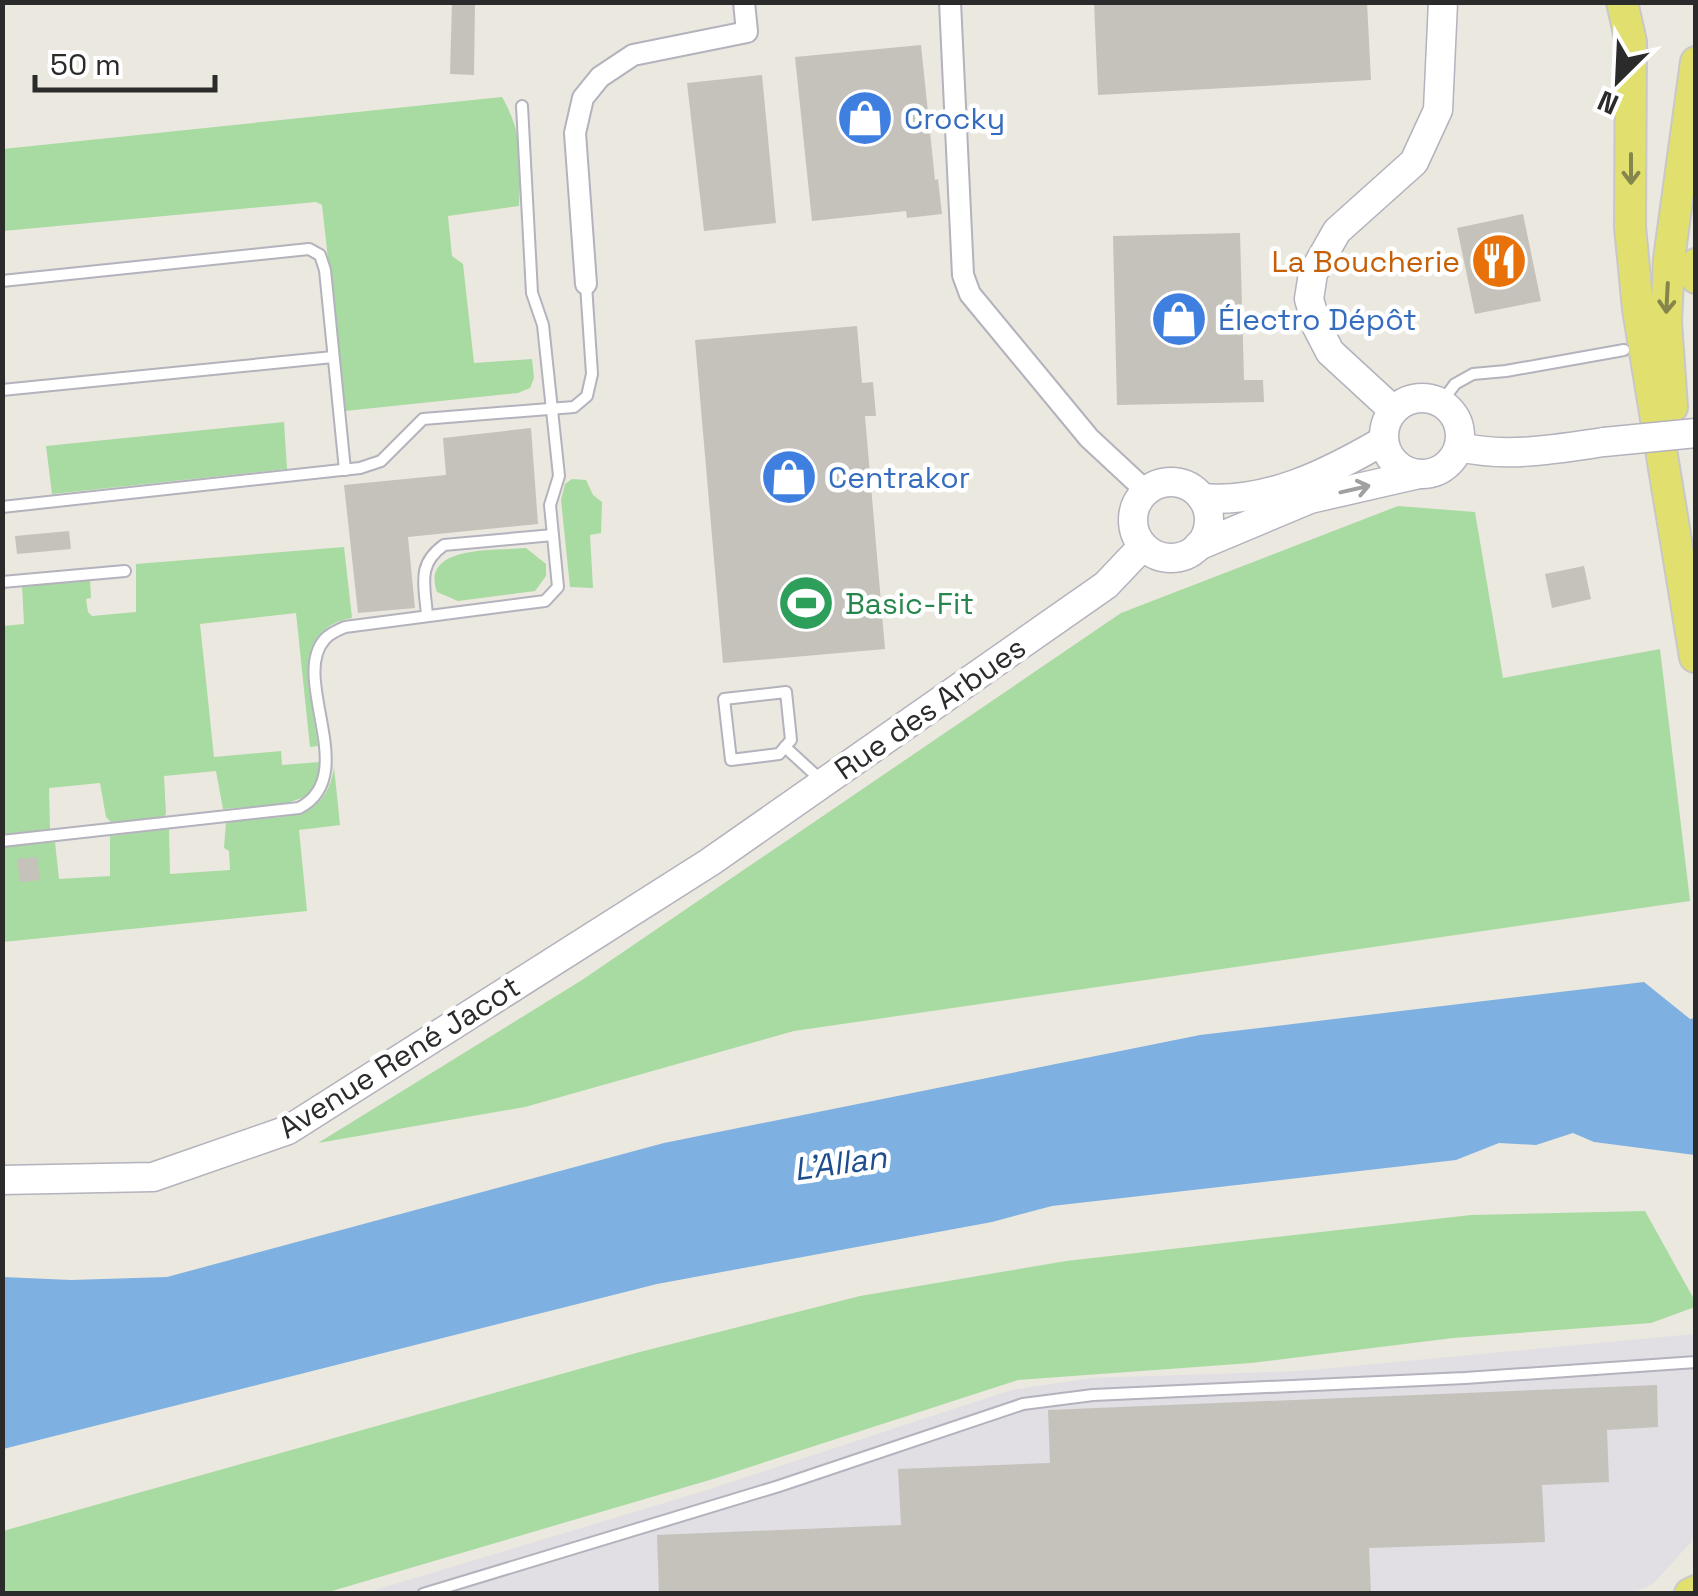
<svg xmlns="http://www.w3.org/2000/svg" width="1698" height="1596" font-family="'Space Grotesk',sans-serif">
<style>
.industrial{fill:#e1dee4}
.green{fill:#a8dba1}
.water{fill:#7eb0e1}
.building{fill:#c4c2ba}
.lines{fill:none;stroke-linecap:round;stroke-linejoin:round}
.lane-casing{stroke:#b3b2bd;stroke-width:14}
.street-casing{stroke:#b3b2bd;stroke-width:24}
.secondary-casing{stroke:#b3b2bd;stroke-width:31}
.primary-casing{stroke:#c8c8c8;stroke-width:34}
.lane{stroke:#fff;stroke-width:10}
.street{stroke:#fff;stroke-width:20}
.secondary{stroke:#fff;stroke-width:28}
.primary{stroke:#e1e06e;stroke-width:30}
.secondary-bridge-casing{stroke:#b3b2bd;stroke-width:31;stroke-linecap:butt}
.secondary-bridge{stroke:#fff;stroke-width:28}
.oneway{stroke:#86864c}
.oneway2{stroke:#a0a0a0}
.labels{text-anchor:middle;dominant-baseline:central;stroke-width:9;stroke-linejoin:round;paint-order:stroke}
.shop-label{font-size:30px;fill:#366cbe;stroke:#fff;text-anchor:start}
.food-label{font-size:30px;fill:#c56008;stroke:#fff;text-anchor:end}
.leisure-label{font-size:30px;fill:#27864d;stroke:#fff;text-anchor:start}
.street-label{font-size:30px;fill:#2b2b2b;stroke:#fff}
.water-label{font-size:32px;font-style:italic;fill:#1d4d8d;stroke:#fff}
</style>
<rect width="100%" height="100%" fill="#ebe8df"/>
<!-- industrial -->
<polygon class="industrial" points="1695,1334 1695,1531 1691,1542 1653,1584 1632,1593 362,1594 704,1491 1011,1390 1093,1378 1301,1371"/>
<!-- green -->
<g class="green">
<path d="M502 97C524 135 521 163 519 206L448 216 452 256 463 264 474 363 532 359 534 378 530 388 518 393 345 411 322 205 316 202 3 231V149Z"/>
<polygon points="284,422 287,469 52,494 46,446"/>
<polygon points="572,479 586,480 593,495 602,502 601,533 590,535 593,588 570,587 561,500 565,484"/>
<polygon points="1398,506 1475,512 1503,678 1660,649 1690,901 794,1031 525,1107 318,1143 582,980 1121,613"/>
<path d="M344 547 352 618C289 627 313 702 318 746L310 747 296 613 200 624 214 757 281 751 282 765 320 762 319 778 308 796 281 805 223 809 216 771 164 776 166 814 163 819 111 822 106 817 100 783 49 788 50 829 3 835V626L24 624 22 586 90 578 91 598 86 599 88 612 92 616 136 612V564Z"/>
<path d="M526 548 546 564V576L535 591 458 601 437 592C420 544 497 551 526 548Z"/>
<path d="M334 767 340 825 299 830 307 911 3 942V846L55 842 59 879 110 876V836L169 829 170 874 230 870 229 851 224 848 226 822C272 814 325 829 334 767Z"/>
<polygon points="1645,1211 1695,1301 1695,1307 1651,1323 1453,1338 1251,1363 1018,1380 713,1479 325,1593 3,1593 3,1531 636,1353 860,1296 1066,1261 1471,1215"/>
</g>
<!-- water -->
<polygon class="water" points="1644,982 1690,1019 1695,1018 1695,1155 1594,1142 1573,1133 1536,1145 1499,1143 1456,1160 1052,1206 992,1222 657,1284 3,1449 3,1277 71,1280 167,1277 664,1143 1200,1035"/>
<!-- building -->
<g class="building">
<polygon points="452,2 475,2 474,75 450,74"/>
<polygon points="1094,2 1367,2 1371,80 1098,95"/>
<polygon points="921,45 935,180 938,179 942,214 907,218 906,211 812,221 795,57"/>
<polygon points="762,75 776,223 704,231 687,83"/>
<polygon points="1523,214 1541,301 1475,314 1457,228"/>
<polygon points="1240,233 1244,380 1263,380 1264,402 1117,405 1113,236"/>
<polygon points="857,326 862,383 873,382 876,416 865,416 885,649 723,663 695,340"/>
<polygon points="531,428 538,524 408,537 415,608 358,613 344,485 446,475 443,438"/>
<polygon points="69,531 71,549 17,554 15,536"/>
<polygon points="1584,566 1591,599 1552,608 1545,574"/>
<polygon points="37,857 40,880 20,882 17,859"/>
<polygon points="1657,1385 1658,1427 1607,1430 1609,1482 1542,1485 1545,1542 1369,1548 1371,1594 659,1594 657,1535 901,1525 898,1469 1050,1463 1048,1410"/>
</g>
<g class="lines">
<!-- lane casing -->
<g class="lane-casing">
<g id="lane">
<polyline points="2,281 309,249 320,255 325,270 345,470"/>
<polyline points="2,390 333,357"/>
<polyline points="1441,403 1455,384 1473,374 1506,371 1624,350"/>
<polyline points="2,507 360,468 381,461 423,419 574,407 587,396 592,374 586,285"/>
<polyline points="2,582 125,571"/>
<path d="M427 616C425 585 416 565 444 545L553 535"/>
<polygon points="786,692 791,740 779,754 731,760 724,699"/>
<polyline points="785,747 821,780"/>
<path d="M2 841 299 808C362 776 289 678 325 639 330 633 338 630 345 627L545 601 558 587 550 505 559 476 543 325 532 293 522 106"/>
<polyline points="423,1594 779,1486 1023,1404 1093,1395 1465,1378 1696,1362"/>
</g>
</g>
<!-- street casing -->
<g class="street-casing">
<g id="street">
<polyline points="950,2 963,275 970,294 1089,438 1146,491"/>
<polyline points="586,284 575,133 583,98 600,77 633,55 747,32 744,2"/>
</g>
</g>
<!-- secondary casing -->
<g class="secondary-casing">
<g id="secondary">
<circle cx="1422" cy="436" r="38"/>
<polyline points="1393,410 1330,352 1317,327 1309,299 1313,273 1337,231 1414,162 1438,110 1443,2"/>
<path d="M1459 447C1507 458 1556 449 1604 442"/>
<circle cx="1171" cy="520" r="38"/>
<path d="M1202 498C1267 504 1328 473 1383 441"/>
<polyline points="1198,546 1310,499 1419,474"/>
<polyline points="2,1180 153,1177 288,1130 710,862 1106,585 1143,546"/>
</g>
</g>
<!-- primary casing -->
<g class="primary-casing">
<g id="primary">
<polyline points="1622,2 1631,42 1630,227 1638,309 1695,657"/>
<polyline points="1696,264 1696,278"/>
<polyline points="1672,407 1666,322 1669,259 1696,62"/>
<polyline points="1690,1594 1696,1591"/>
</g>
</g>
<!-- lane -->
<use href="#lane" class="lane"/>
<!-- street -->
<use href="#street" class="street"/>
<!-- secondary -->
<use href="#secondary" class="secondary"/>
<!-- primary -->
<use href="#primary" class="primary"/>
<!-- secondary-bridge casing -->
<g class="secondary-bridge-casing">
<polyline id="secondary-bridge" points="1604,442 1696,433"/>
</g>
<!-- secondary-bridge -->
<use href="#secondary-bridge" class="secondary-bridge"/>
</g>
<!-- one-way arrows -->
<defs><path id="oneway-shaft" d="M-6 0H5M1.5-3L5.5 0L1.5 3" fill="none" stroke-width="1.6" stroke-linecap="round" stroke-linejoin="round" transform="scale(2.5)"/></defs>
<g class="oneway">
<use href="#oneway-shaft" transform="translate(1631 169) rotate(90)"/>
<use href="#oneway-shaft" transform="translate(1667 298) rotate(93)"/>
</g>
<use class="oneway2" href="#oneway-shaft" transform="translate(1355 489) rotate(-13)"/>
<!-- icons -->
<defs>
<g id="shop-disc" transform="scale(2.875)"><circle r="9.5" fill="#3f7fe0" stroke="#fff"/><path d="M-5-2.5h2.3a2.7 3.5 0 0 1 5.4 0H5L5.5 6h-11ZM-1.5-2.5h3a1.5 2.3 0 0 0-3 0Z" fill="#fff"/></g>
<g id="restaurant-disc" transform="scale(2.875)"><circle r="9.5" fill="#e8710a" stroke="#fff"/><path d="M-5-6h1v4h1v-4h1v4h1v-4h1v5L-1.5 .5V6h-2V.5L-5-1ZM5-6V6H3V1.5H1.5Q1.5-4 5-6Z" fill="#fff"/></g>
<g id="stadium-disc" transform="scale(2.875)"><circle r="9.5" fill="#2e9e5b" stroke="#fff"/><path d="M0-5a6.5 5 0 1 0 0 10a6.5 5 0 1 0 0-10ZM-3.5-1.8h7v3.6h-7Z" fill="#fff"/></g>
</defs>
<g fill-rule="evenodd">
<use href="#shop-disc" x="865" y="118"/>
<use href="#restaurant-disc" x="1499" y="261"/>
<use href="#shop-disc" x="1179" y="319"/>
<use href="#shop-disc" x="789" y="477"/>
<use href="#stadium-disc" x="806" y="603"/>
</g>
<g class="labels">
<!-- shop labels -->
<g class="shop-label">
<text x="904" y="118">Crocky</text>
<text x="1218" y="319">Électro Dépôt</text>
<text x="828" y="477">Centrakor</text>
</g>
<!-- food labels -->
<g class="food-label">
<text x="1460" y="261">La Boucherie</text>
</g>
<!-- leisure labels -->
<g class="leisure-label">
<text x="845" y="603">Basic-Fit</text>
</g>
<!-- street labels -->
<g class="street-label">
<text transform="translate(930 708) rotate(-35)">Rue des Arbues</text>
<text transform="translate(399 1057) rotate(-32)">Avenue René Jacot</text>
</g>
<!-- water labels -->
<g class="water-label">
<text transform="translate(840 1163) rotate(-8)">L'Allan</text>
</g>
</g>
<!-- border -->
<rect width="1698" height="1596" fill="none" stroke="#2b2b2b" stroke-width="10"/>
<!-- north arrow -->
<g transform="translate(1618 80) rotate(204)" stroke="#ffffff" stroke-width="8" paint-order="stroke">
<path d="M0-8L18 38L0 25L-18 38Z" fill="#2b2b2b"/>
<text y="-15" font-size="28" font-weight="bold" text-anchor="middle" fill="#2b2b2b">N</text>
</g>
<!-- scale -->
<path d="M35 75v15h180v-15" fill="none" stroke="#2b2b2b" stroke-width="5"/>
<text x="50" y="75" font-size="30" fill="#2b2b2b" stroke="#ffffff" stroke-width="8" paint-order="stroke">50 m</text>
</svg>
